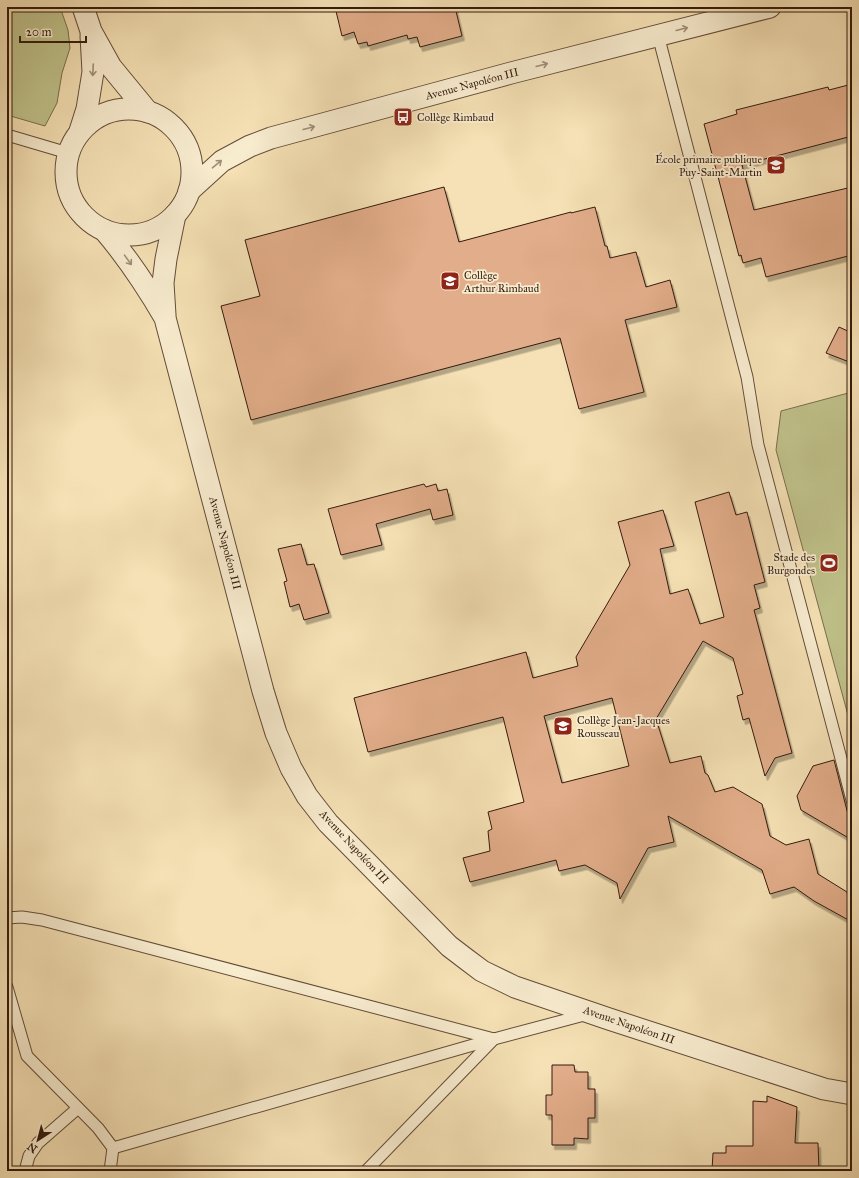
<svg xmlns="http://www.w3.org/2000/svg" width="859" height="1178" font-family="'IM FELL Great Primer',serif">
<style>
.green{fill:#c0c28b;stroke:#7a6e4c}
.building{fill:#e2ad8a;stroke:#341b0e;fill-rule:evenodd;filter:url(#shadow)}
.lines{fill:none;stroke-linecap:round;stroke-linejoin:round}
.lane-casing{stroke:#644c38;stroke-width:13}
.street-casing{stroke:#644c38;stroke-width:23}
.lane{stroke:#f8eccf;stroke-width:11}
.street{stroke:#f8eccf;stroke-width:21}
.oneway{stroke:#a08e78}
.labels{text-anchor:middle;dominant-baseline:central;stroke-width:3.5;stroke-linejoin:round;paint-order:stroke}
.street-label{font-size:11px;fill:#341b0e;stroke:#f8eccf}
.poi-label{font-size:11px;fill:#341b0e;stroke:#f8eccf;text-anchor:start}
</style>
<defs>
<filter id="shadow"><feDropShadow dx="2.5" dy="4.5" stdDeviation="0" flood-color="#0004"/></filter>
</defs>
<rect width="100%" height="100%" fill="#f5e1b5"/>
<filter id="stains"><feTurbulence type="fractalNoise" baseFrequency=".005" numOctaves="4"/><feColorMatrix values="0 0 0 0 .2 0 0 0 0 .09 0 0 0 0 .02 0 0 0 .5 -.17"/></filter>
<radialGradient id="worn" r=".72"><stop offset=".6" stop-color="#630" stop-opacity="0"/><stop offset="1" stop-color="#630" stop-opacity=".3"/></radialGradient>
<!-- green -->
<g class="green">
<polygon points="7,7 60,7 68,30 70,48 62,73 57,103 45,126 7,115"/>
<polygon points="852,392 852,730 776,450 781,411"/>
</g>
<!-- building -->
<g class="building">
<polygon points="335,7 455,7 462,36 420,47 417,37 408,39 407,35 368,46 367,42 358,44 354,32 342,36"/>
<polygon points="852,84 852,136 742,165 754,210 852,187 852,255 766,277 761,258 743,263 741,255 739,256 704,124 737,114 736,110 828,87 829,90"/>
<polygon points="444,187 459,242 571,212 571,213 595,207 605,246 607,246 610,258 636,252 646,287 670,280 677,307 625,320 644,392 579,409 560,338 251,420 221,306 260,296 245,240"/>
<polygon points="839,327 852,333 852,363 826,353"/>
<polygon points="424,484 426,487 436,484 438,491 447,489 453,515 433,520 430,509 376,524 382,545 341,555 328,509"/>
<path d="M729 492 736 515 747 512 765 582 754 585 760 608 754 610 792 753 775 758 765 776 749 718 743 720 737 696 743 694 733 658 703 641 656 719 670 763 701 756 705 773 708 775 715 792 733 787 762 804 770 836 786 845 809 839 818 874 847 892 852 911V922L814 901 794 887 770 894 762 870 668 816 674 842 648 848 620 899 617 883 585 865 559 871 556 860 470 882 463 858 490 851 488 831 492 829 488 812 524 802 503 717 368 752 354 698 526 652 533 678 578 666 576 657 630 565 618 522 663 510 674 546 660 549 670 594 688 589 700 624 724 617 695 502ZM612 698 629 766 562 783 544 716Z"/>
<polygon points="301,544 307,565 314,564 329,613 304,620 299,604 290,607 284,582 287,581 278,549"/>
<polygon points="834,760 852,830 852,840 801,810 797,796 813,766"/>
<polygon points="552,1065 574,1065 575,1072 588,1072 588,1089 595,1089 595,1118 588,1118 588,1139 574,1138 574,1145 552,1145 552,1115 546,1115 546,1095 552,1095"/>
<polygon points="767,1096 797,1107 795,1143 818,1143 819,1171 753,1169 753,1171 712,1170 713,1153 726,1153 726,1146 753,1146 753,1101 767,1102"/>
</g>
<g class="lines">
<!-- lane casing -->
<g class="lane-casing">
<g id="lane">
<polyline points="658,35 747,377 758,445 852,800"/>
<polyline points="7,135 68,153"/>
<polyline points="7,918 22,917 42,920 494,1039"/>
<polyline points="7,987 27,1056 98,1128 113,1148 110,1171"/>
<polyline points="113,1148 494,1039"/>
<polyline points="25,1171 29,1156 38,1143 78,1108"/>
<polyline points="366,1171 494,1039 588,1014"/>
</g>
</g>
<!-- street casing -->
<g class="street-casing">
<g id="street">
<polyline points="83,7 91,31 111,67 148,112"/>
<circle cx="129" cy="172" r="63"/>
<polyline points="80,131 87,109 93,72 91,36"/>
<polyline points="189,191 222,161 250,146 271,138 511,73 770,7"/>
<path d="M104 230C127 257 147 287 165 318L263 691 276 733 291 768 307 796 328 823 449 946 466 959 482 971 515 987 609 1019 824 1089 852 1094"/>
<polyline points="165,315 163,283 166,259 175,215"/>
</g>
</g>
<!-- lane -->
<use href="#lane" class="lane"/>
<!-- street -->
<use href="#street" class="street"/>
</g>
<!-- one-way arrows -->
<defs><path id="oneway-shaft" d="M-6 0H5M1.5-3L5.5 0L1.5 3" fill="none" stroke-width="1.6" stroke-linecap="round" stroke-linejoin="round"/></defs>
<g class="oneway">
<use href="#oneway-shaft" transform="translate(682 29) rotate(-14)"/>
<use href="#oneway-shaft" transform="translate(542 65) rotate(-15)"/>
<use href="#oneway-shaft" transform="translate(93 70) rotate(93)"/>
<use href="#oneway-shaft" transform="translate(309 128) rotate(-15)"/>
<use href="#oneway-shaft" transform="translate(217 164) rotate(-40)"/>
<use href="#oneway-shaft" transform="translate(128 260) rotate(54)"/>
</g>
<!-- icons -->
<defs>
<g id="bus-square" transform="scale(1)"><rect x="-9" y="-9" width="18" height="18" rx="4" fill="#8f2418" stroke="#f8eccf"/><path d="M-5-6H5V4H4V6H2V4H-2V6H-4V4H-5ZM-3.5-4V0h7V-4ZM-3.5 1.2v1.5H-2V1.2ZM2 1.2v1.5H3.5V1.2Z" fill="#fff"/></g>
<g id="school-square" transform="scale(1)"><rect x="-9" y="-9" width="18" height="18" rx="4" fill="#8f2418" stroke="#f8eccf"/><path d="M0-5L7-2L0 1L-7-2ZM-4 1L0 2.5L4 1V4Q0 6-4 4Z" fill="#fff"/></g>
<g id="stadium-square" transform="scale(1)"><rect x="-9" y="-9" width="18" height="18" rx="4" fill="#8f2418" stroke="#f8eccf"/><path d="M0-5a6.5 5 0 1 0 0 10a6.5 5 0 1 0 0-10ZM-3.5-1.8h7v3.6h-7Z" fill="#fff"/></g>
</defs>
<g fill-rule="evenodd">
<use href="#bus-square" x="403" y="117"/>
<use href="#school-square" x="776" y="165"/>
<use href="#school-square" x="450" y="281"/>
<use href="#stadium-square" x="829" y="563"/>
<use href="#school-square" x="563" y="726"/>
</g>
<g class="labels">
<!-- street labels -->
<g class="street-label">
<text transform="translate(472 84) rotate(-15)">Avenue Napoléon III</text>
<text transform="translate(225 543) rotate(75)">Avenue Napoléon III</text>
<text transform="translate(354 847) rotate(47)">Avenue Napoléon III</text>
<text transform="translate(629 1025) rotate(19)">Avenue Napoléon III</text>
</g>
<!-- poi labels -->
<g class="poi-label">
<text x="417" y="117">Collège Rimbaud</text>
<text x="762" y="159" text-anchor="end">École primaire publique<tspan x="762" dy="13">Puy-Saint-Martin</tspan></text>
<text x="464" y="275">Collège<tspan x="464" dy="13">Arthur Rimbaud</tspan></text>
<text x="815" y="557" text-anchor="end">Stade des<tspan x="815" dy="13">Burgondes</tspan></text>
<text x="577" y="720">Collège Jean-Jacques<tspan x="577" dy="13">Rousseau</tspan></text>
</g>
</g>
<!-- margin -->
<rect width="859" height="1178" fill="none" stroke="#f5e1b5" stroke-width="24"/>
<rect x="8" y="8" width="843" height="1162" fill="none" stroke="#341b0e" stroke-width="2"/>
<rect x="12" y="12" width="835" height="1154" fill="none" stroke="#341b0e"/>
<!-- north arrow -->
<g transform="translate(38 1140) rotate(216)" stroke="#f8eccf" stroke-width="3" paint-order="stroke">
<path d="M0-3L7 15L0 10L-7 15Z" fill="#341b0e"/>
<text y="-6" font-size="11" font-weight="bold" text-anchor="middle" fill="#341b0e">N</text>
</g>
<!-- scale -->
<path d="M20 36v6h66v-6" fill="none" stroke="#341b0e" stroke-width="2"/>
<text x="26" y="36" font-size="12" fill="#341b0e" stroke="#f8eccf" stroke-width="3" paint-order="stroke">20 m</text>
<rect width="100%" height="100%" filter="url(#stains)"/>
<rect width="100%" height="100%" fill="url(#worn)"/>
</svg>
